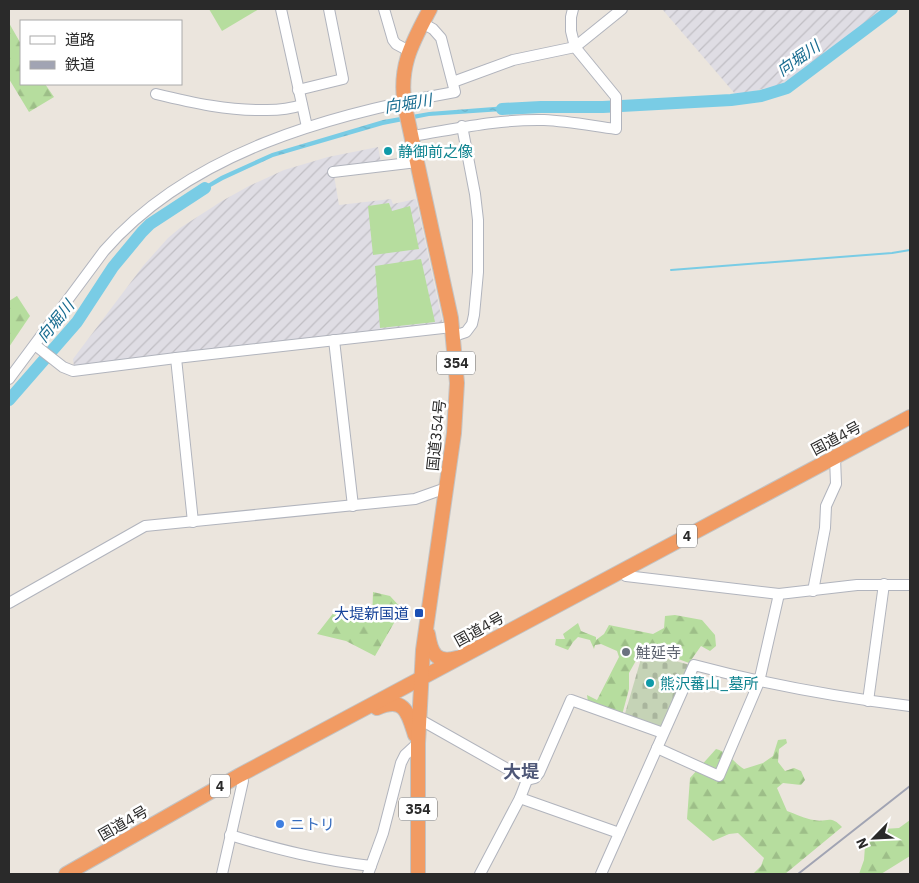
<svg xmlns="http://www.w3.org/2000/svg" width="919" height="883" font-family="'IBM Plex Sans','Noto Sans JP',sans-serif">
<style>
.industrial{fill:url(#industrial-furrows)}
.grass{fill:#b6dd9e}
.forest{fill:url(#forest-firs)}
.cemetery{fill:url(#cemetery-stones)}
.water{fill:url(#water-ripples)}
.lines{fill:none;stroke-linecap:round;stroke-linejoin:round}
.stream{stroke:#79cce5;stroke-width:2}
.river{stroke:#79cce5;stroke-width:12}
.minor-casing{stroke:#b1b4bd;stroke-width:12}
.highway-casing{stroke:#c3c3c3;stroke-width:16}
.minor{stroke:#fff;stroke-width:10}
.highway{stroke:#f19b63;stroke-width:14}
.rail{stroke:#a1a4b3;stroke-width:2}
.culture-dot{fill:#0f9aa8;stroke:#fff;stroke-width:2}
.transit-dot{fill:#1a4fb4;stroke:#fff;stroke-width:2}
.worship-dot{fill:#6b7280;stroke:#fff;stroke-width:2}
.shop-dot{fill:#3f7fe0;stroke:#fff;stroke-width:2}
.labels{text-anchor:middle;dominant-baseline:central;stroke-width:5;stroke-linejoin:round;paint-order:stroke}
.shield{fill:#fff;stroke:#6a6a6a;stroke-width:1}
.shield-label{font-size:14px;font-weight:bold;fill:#2a2a2a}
.culture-label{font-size:15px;fill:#0d838f;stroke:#fff;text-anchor:start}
.street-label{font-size:15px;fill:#2a2a2a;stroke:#fff}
.transit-label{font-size:15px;fill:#164399;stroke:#fff;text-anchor:end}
.worship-label{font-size:15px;fill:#5b616d;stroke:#fff;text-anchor:start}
.shop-label{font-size:15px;fill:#366cbe;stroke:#fff;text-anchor:start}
.water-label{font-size:16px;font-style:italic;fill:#186c90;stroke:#fff}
.quarter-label{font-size:18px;font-weight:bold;fill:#4e5777;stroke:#fff}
</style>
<defs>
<pattern id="industrial-furrows" width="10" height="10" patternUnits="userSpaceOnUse" patternTransform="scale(1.25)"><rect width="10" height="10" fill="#dfdde4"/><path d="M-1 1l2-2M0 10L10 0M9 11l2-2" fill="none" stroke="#c0bec4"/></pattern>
<pattern id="forest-firs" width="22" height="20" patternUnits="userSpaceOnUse" patternTransform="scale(1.25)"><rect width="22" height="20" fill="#b6dd9e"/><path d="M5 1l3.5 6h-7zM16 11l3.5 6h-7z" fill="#9dbe88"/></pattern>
<pattern id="cemetery-stones" width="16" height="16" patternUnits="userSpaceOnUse" patternTransform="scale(1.25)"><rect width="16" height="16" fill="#c5d3b6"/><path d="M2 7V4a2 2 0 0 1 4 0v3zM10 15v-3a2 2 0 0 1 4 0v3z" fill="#a9b59d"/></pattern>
<pattern id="water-ripples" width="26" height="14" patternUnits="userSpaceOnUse" patternTransform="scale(1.25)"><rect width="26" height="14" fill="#79cce5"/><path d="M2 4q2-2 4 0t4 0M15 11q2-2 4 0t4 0" fill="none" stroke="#69afc5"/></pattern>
</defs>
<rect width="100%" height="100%" fill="#ebe5dd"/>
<!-- industrial -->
<g class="industrial">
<polygon points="662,9 888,9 812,66 779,85 736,95"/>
<polygon points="378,147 381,162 333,169 339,205 391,199 393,204 416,199 443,325 74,367 73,359 143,266 168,238 180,228 222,201 249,186 284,170 328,157"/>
</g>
<!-- grass -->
<g class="grass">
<polygon points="209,9 259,9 222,31"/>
<polygon points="389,203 392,211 410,206 419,249 373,255 368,206"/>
<polygon points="421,259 435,322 380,328 375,266"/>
</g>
<!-- forest -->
<g class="forest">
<polygon points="9,23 21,44 21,84 45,84 54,97 29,112 9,79"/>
<polygon points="17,296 30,316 9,347 9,301"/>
<polygon points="373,592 390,596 402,609 375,656 346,641 317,634 335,611 351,621 372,622"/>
<polygon points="675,615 702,620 715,635 716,646 710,651 701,646 689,663 673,657 651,652 638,657 629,673 629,689 622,715 588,702 587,695 597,700 619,657 617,651 601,644 595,645 594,649 590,640 578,637 573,642 568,650 555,645 556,639 565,639 563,634 578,623 581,631 596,637 596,640 604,634 609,625 653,634 664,628 665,616"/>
<path d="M786 739 787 743 779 749 778 762 785 771 794 768 801 771 805 780 801 785 783 783 777 788 787 811C796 814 805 819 814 820 827 823 830 814 842 827L785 874H753L761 866 764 858 738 833 729 834 713 841 687 819 690 778 716 749C728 752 734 763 744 769L763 763 773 756 778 740Z"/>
<polygon points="910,820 910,856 881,874 859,874 864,860 865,846 876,833 883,829 899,828"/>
</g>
<!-- cemetery -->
<polygon class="cemetery" points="643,652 690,665 660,729 624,717"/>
<!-- water -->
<polygon class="water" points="518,105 517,110 429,116 383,125 273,157 223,180 193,197 191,194 221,176 272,153 383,120 429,112"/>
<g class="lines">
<!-- stream -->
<polyline class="stream" points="671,270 892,253 910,250"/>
<!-- river -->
<g class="river">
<polyline points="502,109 541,107 603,107 731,100 761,96 787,88 892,9"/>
<polyline points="9,400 77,322 113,267 142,232 150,224 205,188"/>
</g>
<!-- minor casing -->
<g class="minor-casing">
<g id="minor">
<polyline points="281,9 307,127"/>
<polyline points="384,9 393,40 396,44 409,51"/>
<polyline points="453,82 513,60 575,47 622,9"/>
<polyline points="298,90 343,79 329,9"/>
<path d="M156 94C193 103 229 111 267 110 279 110 290 109 302 105"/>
<path d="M412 136C456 129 499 119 544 120 568 121 593 126 616 129V97L575 47 571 31V17L573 9"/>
<polyline points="333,172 417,162"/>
<polyline points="454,336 466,332 472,324 474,315 478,272 478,220 475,194 462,126"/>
<polyline points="334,340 353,506"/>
<polyline points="35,345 63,367 73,371 176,358 452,327"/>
<polyline points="176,358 193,522"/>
<path d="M9 379 104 251C190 152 331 114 455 92L441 38 433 29 422 23"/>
<polyline points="621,572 626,576 779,594 857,585 910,585"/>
<polyline points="813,591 825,528 826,506 836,484 835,457"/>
<polyline points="9,603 145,526 415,499 446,488"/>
<polyline points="868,701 884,584"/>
<polyline points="419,719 527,780 535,778 539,773 571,700 663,733"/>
<polyline points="657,748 719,776 759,682 779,594"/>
<polyline points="520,798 619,833"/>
<path d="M230 835C279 850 320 860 371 866"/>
<polyline points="222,874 243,781 240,775"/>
<polyline points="368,874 383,833 401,763 405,755 418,743"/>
<polyline points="480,874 520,798 527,780"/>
<path d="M601 874 694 665C765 684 837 697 910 706"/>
</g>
</g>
<!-- highway casing -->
<g class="highway-casing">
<g id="highway">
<path d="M428 634C431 653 436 664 457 658"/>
<path d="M377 708C405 696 408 713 415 735"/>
<polyline points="66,874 240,775 910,417"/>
<path d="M418 874V743L423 650 454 433 457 383 451 318 405 107C398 67 412 43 430 9"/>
</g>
</g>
<!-- minor -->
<use href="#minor" class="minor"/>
<!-- highway -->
<use href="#highway" class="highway"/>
<!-- rail -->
<polyline class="rail" points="798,874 910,786"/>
</g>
<!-- markers -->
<g class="culture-dot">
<circle cx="388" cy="151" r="5"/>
<circle cx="650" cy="683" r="5"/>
</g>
<rect class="transit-dot" x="414" y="608" width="10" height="10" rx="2.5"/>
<circle class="worship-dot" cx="626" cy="652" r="5"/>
<circle class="shop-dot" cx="280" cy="824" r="5"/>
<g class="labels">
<!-- shield labels -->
<g class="shield">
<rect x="437" y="351.5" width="38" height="23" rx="4"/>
<rect x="677" y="524.5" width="20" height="23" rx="4"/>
<rect x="210" y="774.5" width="20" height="23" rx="4"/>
<rect x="399" y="797.5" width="38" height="23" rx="4"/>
</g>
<g class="shield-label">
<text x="456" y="363">354</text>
<text x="687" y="536">4</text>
<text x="220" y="786">4</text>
<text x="418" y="809">354</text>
</g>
<!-- culture labels -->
<g class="culture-label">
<text x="398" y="151">静御前之像</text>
<text x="660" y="683">熊沢蕃山_墓所</text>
</g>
<!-- street labels -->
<g class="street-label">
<text transform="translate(436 435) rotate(-84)">国道354号</text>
<text transform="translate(836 438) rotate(-28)">国道4号</text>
<text transform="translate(479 629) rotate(-29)">国道4号</text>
<text transform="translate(123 823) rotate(-30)">国道4号</text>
</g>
<!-- transit labels -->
<g class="transit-label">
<text x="409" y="613">大堤新国道</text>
</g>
<!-- worship labels -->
<g class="worship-label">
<text x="636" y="652">鮭延寺</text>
</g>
<!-- shop labels -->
<g class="shop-label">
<text x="290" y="824">ニトリ</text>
</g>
<!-- water labels -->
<g class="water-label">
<text transform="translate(798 58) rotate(-35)">向堀川</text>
<text transform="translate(408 103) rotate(-9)">向堀川</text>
<text transform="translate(55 321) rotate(-51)">向堀川</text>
</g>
<!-- quarter labels -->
<g class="quarter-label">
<text x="521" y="771">大堤</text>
</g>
</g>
<!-- border -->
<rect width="919" height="883" fill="none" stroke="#2a2a2a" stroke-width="20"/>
<!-- legend -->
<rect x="20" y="20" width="162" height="65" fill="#ffffff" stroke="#aaaaaa"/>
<rect x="30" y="36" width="25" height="8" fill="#ffffff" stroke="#aaaaaa"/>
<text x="65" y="45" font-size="15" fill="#2a2a2a">道路</text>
<rect x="30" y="61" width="25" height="8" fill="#a1a4b3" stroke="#aaaaaa"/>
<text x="65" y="70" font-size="15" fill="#2a2a2a">鉄道</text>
<!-- north arrow -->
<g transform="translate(874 838) rotate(246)" stroke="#ffffff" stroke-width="4" paint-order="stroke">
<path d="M0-4L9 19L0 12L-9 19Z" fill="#2a2a2a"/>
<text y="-8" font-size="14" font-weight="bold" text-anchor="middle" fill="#2a2a2a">N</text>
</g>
</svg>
